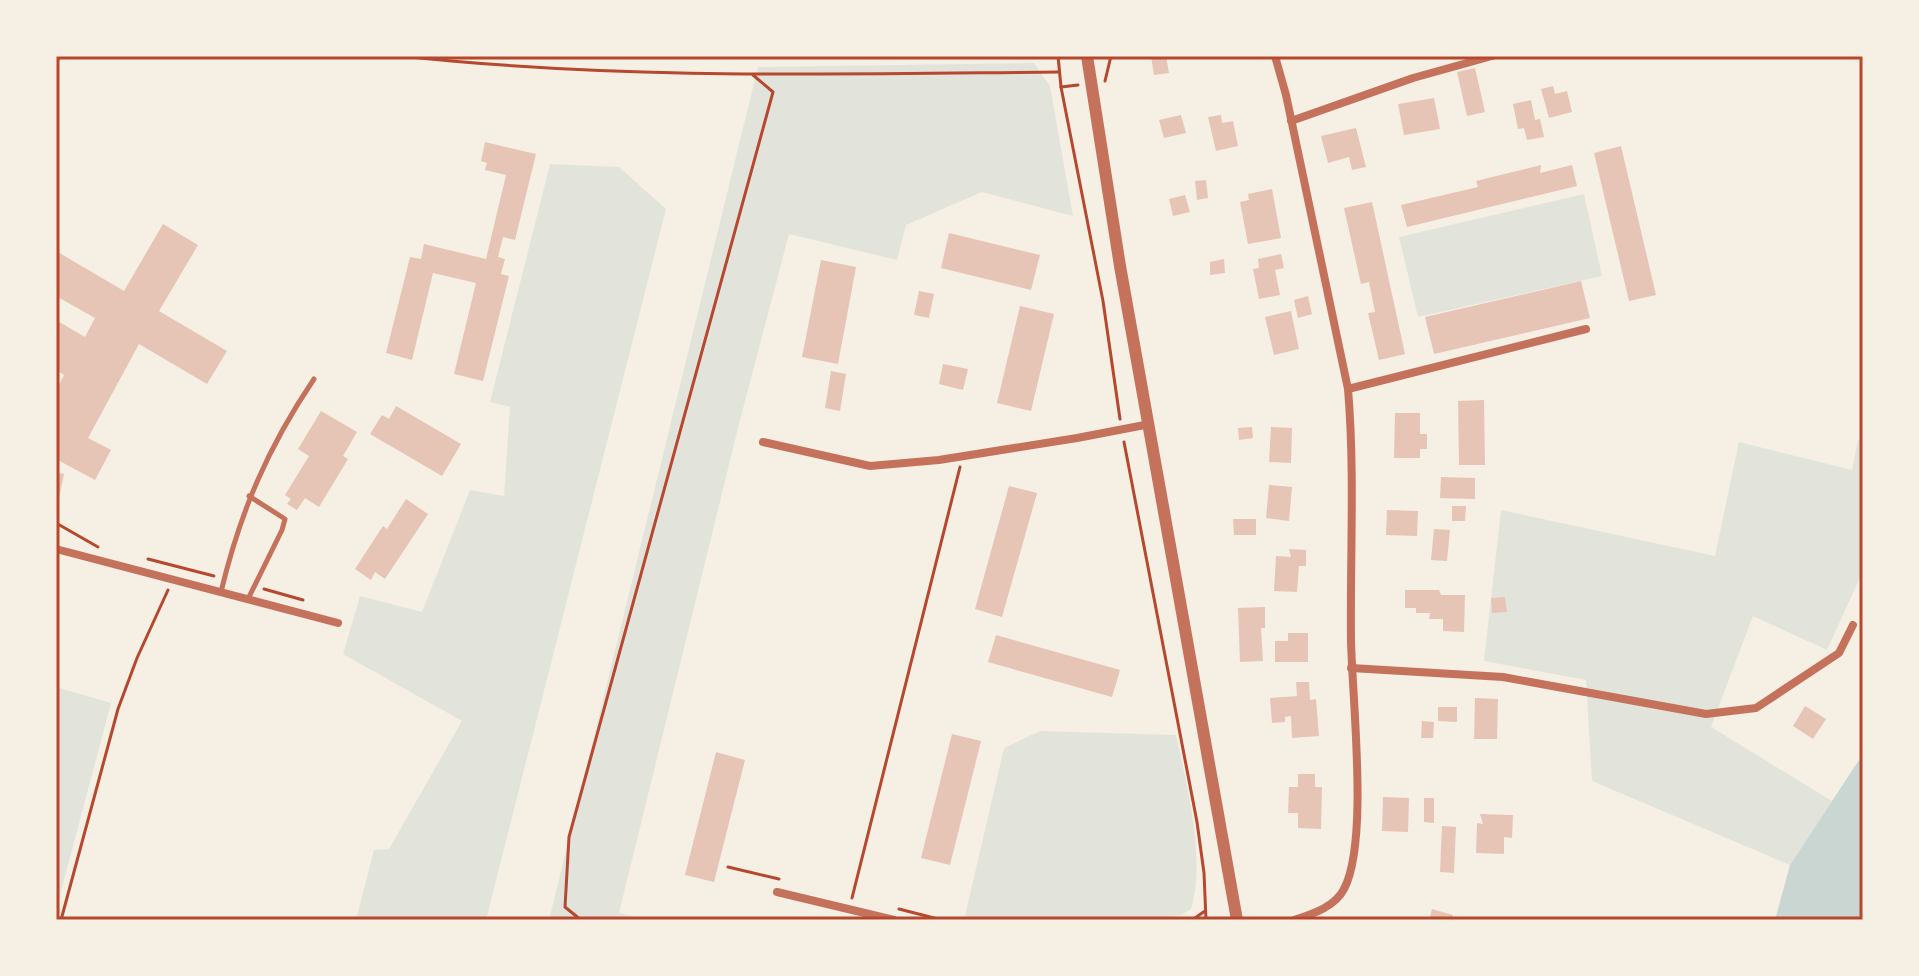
<svg xmlns="http://www.w3.org/2000/svg" width="1919" height="976" font-family="Lato,sans-serif">
<style>
.green{fill:#e2e4dc}
.water{fill:#c9d6d2}
.building{fill:#e6c5b7}
.lines{fill:none;stroke-linecap:round;stroke-linejoin:round}
.path{stroke:#b5482f;stroke-width:3}
.service{stroke:#c5725c;stroke-width:5}
.minor{stroke:#c5725c;stroke-width:8}
.tertiary{stroke:#c5725c;stroke-width:12}
.neatline{fill:none;stroke:#b5482f;stroke-width:3}
</style>
<rect width="100%" height="100%" fill="#f6efe4"/>
<!-- green -->
<g class="green">
<polygon points="1034,63 1050,86 1073,216 982,192 906,225 897,260 789,234 739,424 619,913 647,920 549,920 758,67"/>
<polygon points="550,164 619,167 666,209 486,920 356,920 374,850 389,849 462,721 343,654 360,596 422,612 470,490 504,496 510,407 490,402"/>
<polygon points="1584,194 1602,276 1418,317 1399,237"/>
<polygon points="1858,440 1863,442 1863,571 1827,650 1753,616 1711,727 1832,801 1790,865 1592,781 1586,680 1484,661 1501,510 1715,556 1739,442 1852,470"/>
<polygon points="56,687 111,703 56,910"/>
<path d="M1040 731 1176 735C1187 786 1206 859 1191 909L1181 915 1155 920H981L965 916 1004 748Z"/>
</g>
<!-- water -->
<polygon class="water" points="1863,754 1863,920 1775,920 1790,865"/>
<!-- building -->
<g class="building">
<polygon points="1151,56 1166,56 1169,73 1154,75"/>
<polygon points="1475,68 1485,112 1467,116 1457,72"/>
<polygon points="1553,86 1555,94 1567,91 1572,112 1549,118 1541,89"/>
<polygon points="1434,98 1440,129 1404,135 1398,104"/>
<polygon points="1531,100 1535,120 1540,119 1544,137 1527,140 1524,128 1518,129 1513,104"/>
<polygon points="1181,115 1186,133 1164,138 1159,120"/>
<polygon points="1221,115 1222,123 1233,121 1238,146 1216,151 1208,117"/>
<polygon points="1356,128 1366,167 1352,170 1349,157 1328,163 1321,136"/>
<polygon points="485,142 536,154 515,240 503,237 498,257 505,259 501,274 509,276 483,381 454,374 476,283 433,273 412,360 386,353 410,257 421,259 424,244 486,259 506,175 485,170 487,163 481,161"/>
<polygon points="1621,146 1656,295 1629,301 1594,153"/>
<polygon points="1541,165 1540,173 1572,165 1577,186 1407,227 1401,205 1478,187 1476,181"/>
<polygon points="1206,180 1208,198 1197,200 1195,181"/>
<polygon points="1272,189 1281,238 1248,244 1240,202 1249,200 1248,194"/>
<polygon points="1185,195 1190,212 1173,216 1169,199"/>
<polygon points="1372,202 1405,354 1379,360 1368,313 1375,312 1369,282 1361,284 1344,208"/>
<polygon points="163,224 198,245 159,311 227,351 207,384 139,344 88,438 111,450 95,480 56,459 56,390 64,375 56,370 56,320 85,337 95,318 56,296 56,251 124,291"/>
<polygon points="949,233 1040,255 1031,290 941,268"/>
<polygon points="1281,254 1284,268 1275,270 1280,295 1259,299 1253,269 1259,268 1258,259"/>
<polygon points="1224,259 1225,273 1210,275 1210,262"/>
<polygon points="821,260 856,267 838,364 802,357"/>
<polygon points="1581,281 1590,318 1434,354 1425,317"/>
<polygon points="919,291 934,294 929,318 914,315"/>
<polygon points="1308,296 1312,314 1298,318 1294,300"/>
<polygon points="1020,306 1054,314 1031,411 997,403"/>
<polygon points="1291,311 1299,349 1274,355 1265,317"/>
<polygon points="943,364 968,369 963,390 939,384"/>
<polygon points="831,371 846,374 840,411 825,408"/>
<polygon points="1484,400 1485,465 1459,465 1458,401"/>
<polygon points="396,406 461,444 442,476 370,434 382,415 389,419"/>
<polygon points="321,411 357,432 343,456 348,459 319,507 305,498 297,510 287,504 291,499 285,495 309,456 298,449"/>
<polygon points="1395,413 1420,413 1420,434 1427,434 1427,449 1420,449 1420,458 1394,458"/>
<polygon points="1252,427 1253,438 1239,440 1238,428"/>
<polygon points="1271,427 1292,428 1291,463 1269,462"/>
<polygon points="56,472 64,474 57,507 56,507"/>
<polygon points="1441,477 1475,478 1475,499 1440,498"/>
<polygon points="1269,485 1292,487 1289,521 1266,518"/>
<polygon points="1009,486 1037,493 1002,617 975,609"/>
<polygon points="406,499 428,514 385,579 375,572 371,580 355,569 383,526 387,529"/>
<polygon points="1452,506 1466,506 1465,521 1452,521"/>
<polygon points="1387,510 1418,511 1417,536 1386,535"/>
<polygon points="1233,519 1256,519 1256,535 1234,535"/>
<polygon points="1434,529 1450,530 1447,561 1431,560"/>
<polygon points="1289,549 1306,550 1306,566 1299,566 1297,592 1274,591 1276,556 1291,557"/>
<polygon points="1405,590 1439,590 1441,595 1465,595 1464,632 1443,631 1443,619 1429,619 1430,613 1416,613 1416,608 1405,608"/>
<polygon points="1505,597 1507,612 1492,613 1491,598"/>
<polygon points="1265,607 1265,628 1261,628 1263,661 1240,662 1238,608"/>
<polygon points="1288,633 1308,633 1308,662 1275,662 1275,641 1288,641"/>
<polygon points="996,635 1120,670 1112,697 988,662"/>
<polygon points="1296,682 1309,682 1310,700 1316,699 1319,736 1292,738 1291,716 1285,717 1285,722 1272,723 1270,698 1297,696"/>
<polygon points="1475,698 1498,699 1497,739 1474,739"/>
<polygon points="1805,706 1826,719 1813,739 1793,726"/>
<polygon points="1438,707 1457,707 1457,722 1438,721"/>
<polygon points="1422,721 1434,722 1433,738 1421,738"/>
<polygon points="952,734 981,741 950,865 921,858"/>
<polygon points="716,752 745,760 714,882 685,875"/>
<polygon points="1298,774 1315,774 1315,787 1322,787 1321,829 1298,828 1298,813 1288,813 1289,787 1298,787"/>
<polygon points="1383,797 1409,798 1408,832 1382,831"/>
<polygon points="1424,798 1434,798 1434,823 1424,822"/>
<polygon points="1480,814 1513,815 1512,838 1504,837 1504,854 1476,853 1477,823 1483,824"/>
<polygon points="1442,826 1456,827 1454,873 1440,872"/>
<polygon points="1432,909 1453,915 1452,920 1429,920"/>
</g>
<g class="lines">
<!-- path -->
<g class="path">
<path d="M401 56C619 80 840 74 1059 72"/>
<polyline points="1058,56 1061,87 1103,301 1120,419"/>
<polyline points="56,63 60,56"/>
<polyline points="1105,81 1111,56"/>
<polyline points="1061,87 1078,85"/>
<polyline points="1124,442 1197,822 1204,873 1206,920"/>
<polyline points="56,523 98,547"/>
<polyline points="148,559 214,576"/>
<polyline points="264,589 303,600"/>
<polyline points="728,867 779,879"/>
<polyline points="852,898 960,467"/>
<polyline points="899,909 942,920"/>
<polyline points="61,920 118,709 137,658 168,590"/>
<polyline points="581,920 565,907 569,837 773,92 753,75"/>
<polyline points="1192,920 1205,911"/>
</g>
<!-- service -->
<g class="service">
<path d="M221 592C240 512 268 447 314 379"/>
<polyline points="248,599 282,530 285,519 249,496"/>
</g>
<!-- minor -->
<g class="minor">
<path d="M1275 56 1286 95 1348 389C1355 472 1350 556 1351 640 1352 698 1369 842 1344 889 1335 907 1312 914 1294 920"/>
<polyline points="1291,121 1413,78 1492,56"/>
<polyline points="1348,389 1586,329"/>
<polyline points="763,442 870,466 939,460 1077,438 1150,424"/>
<polyline points="56,549 338,623"/>
<polyline points="1351,668 1503,677 1706,714 1756,708 1839,653 1853,625"/>
<polyline points="777,892 894,920"/>
</g>
<!-- tertiary -->
<polyline class="tertiary" points="1087,56 1120,266 1237,920"/>
</g>
<!-- border -->
<rect width="1919" height="976" fill="none" stroke="#f6efe4" stroke-width="116"/>
<rect x="58" y="58" width="1803" height="860" class="neatline"/>
</svg>
